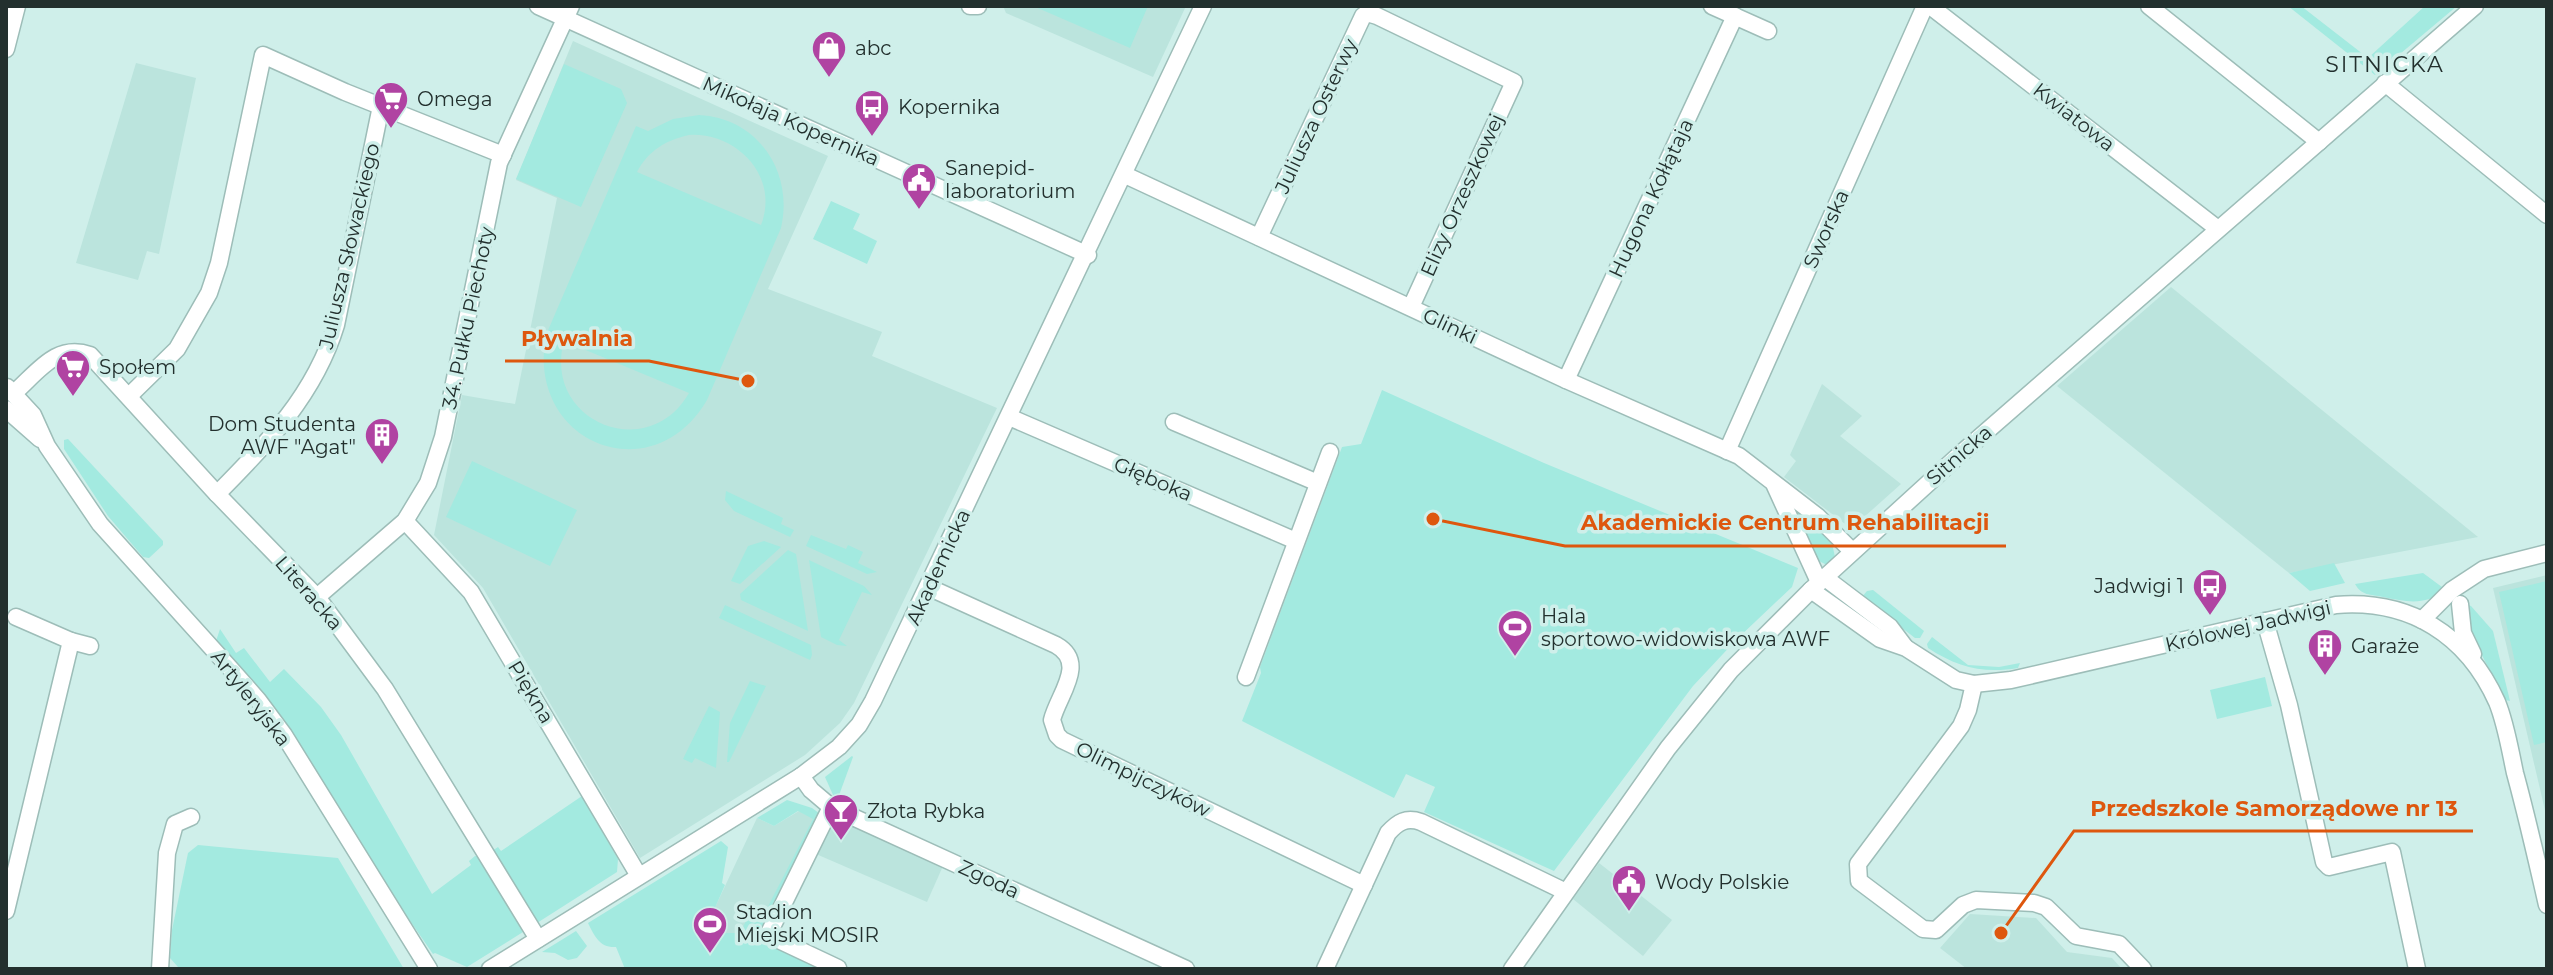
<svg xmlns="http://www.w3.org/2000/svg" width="2553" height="975" font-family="Montserrat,sans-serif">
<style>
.built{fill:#bbe4dd}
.green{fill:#a3eae0;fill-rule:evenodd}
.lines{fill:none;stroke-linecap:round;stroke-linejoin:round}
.minor-casing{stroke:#9dbdb8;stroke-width:19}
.minor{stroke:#fff;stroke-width:16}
.labels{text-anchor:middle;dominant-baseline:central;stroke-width:7;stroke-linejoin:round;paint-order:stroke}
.poi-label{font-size:20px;fill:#23302e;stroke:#cfefea;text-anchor:start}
.street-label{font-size:20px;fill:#23302e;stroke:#cfefea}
.neighbourhood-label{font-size:22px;letter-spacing:2px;fill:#23302e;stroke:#cfefea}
.leader{fill:none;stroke:#de570e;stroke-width:3}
.callout-dot{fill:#de570e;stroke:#cfefea;stroke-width:3}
.callout-label{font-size:22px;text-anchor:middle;font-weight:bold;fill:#de570e;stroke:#cfefea;stroke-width:7;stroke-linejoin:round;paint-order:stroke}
</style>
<rect width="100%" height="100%" fill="#cfefea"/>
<!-- built -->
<g class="built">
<polygon points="1003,6 1186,6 1153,77 1006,13"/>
<polygon points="573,41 828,156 768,289 882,332 872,356 997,408 854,703 840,723 805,755 640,858 483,588 434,535 462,395 515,404 557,198 516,180"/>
<polygon points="136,63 196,78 159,254 147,251 138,280 76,263"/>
<polygon points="2171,287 2478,537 2289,573 2057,386"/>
<polygon points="1822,384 1862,416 1840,436 1901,484 1854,526 1849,527 1784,477 1796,461 1790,455"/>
<polygon points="2547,575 2547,819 2493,588"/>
<polygon points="799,811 814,818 760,923 740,933 703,933 757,818 774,826"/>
<polygon points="835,816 943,866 927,902 816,854"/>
<polygon points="1599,863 1672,920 1643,956 1573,899"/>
<polygon points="1970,914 2036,918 2067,952 2112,958 2122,969 1967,969 1940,948"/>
</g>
<!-- green -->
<g class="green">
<polygon points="1033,6 1148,6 1130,48"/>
<polygon points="2288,6 2301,6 2368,58 2425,6 2457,6 2375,75"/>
<polygon points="564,64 621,89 627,103 581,207 516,179"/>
<path d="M699 115C758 118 794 172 781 228L707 400C652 494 525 443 546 335L636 126 648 131 673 119ZM689 135C736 132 780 176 761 225L637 172C648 151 666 140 689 135ZM564 341 689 393C648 465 542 421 564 341Z"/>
<polygon points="831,201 860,214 853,229 877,241 867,264 813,239"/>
<polygon points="1382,390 1544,463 1798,568 1792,587 1737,639 1693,686 1554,871 1424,812 1435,787 1406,774 1394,798 1242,721 1261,673 1260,667 1342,447 1361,444"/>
<polygon points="68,439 163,541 163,545 149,558 143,557 108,516 64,449 64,440"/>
<polygon points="472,461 577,510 550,566 446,517"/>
<polygon points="726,491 783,518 781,524 794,530 790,537 734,511 725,500"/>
<polygon points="1799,512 1831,539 1835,557 1827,565 1817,560 1796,514"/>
<polygon points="811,535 846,549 848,545 863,552 858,563 877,572 867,574 806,546"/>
<polygon points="764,541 781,547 740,584 731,581 748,546"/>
<polygon points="788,550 796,554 808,631 741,600 740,594"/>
<polygon points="809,560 864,586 872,595 862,592 839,640 847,646 837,645 821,637"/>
<polygon points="2334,563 2345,583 2310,591 2289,573"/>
<path d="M2423 573 2446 590C2424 606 2408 602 2383 597 2370 594 2362 596 2355 584Z"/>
<polygon points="2547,581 2547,742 2534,745 2499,592"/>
<polygon points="1873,590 1924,631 1920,638 1915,638 1862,597 1867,591"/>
<polygon points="2466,604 2471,606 2493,631 2510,701 2505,700 2471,634"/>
<polygon points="725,605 811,645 812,655 810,660 719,618"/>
<polygon points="220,629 236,653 244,648 270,682 284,669 321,707 341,735 432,894 471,865 469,861 475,856 481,857 523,932 467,967 435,953 433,954 216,641"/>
<path d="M1932 637 1968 665 1999 667 2020 663 2018 668C1983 674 1957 667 1928 648L1927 644Z"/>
<polygon points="2265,677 2272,706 2217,719 2210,690"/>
<polygon points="750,681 766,686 729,762 727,762 730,723"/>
<polygon points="709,706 720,712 716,768 695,758 692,763 683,759"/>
<polygon points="852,756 853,757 838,798 833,795 825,777"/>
<polygon points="582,796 618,859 617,872 537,923 492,851 498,847 501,851"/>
<path d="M787 800 812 808 823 816 764 935 829 969H625L616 947C600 948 595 937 588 923L721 841 728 847 722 883 725 885 704 933H740L748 917 760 922 813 819 798 811 774 826 757 818Z"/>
<polygon points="198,845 338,858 404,969 178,967 170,958 172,930 188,853"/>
<polygon points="576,931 587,946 577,958 568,960 555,953 542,952"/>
</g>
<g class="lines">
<!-- minor casing -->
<g class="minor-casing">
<g id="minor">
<polyline points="538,6 1088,255"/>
<polyline points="970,6 978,6"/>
<polyline points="1712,6 1768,31"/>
<polyline points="1930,6 2218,229"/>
<polyline points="2149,6 2319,142"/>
<polyline points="6,49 17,6"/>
<polyline points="2385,83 2547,215"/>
<polyline points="1125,175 1566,380 1739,456 1817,516 1852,551"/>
<polyline points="1259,237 1363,16 1367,13 1377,16 1514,82 1411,307"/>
<polyline points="1566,380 1735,16"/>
<polyline points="7,387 33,415 47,446 100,524 229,667 258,700 284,735 429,969"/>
<path d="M14 393C38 372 56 343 90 355L217 494 317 597 385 689 538 939"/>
<polyline points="129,396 177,349 209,293 219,263 263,55 345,92 503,155"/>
<polyline points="6,409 40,439"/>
<polyline points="1009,417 1296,541"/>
<polyline points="1174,422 1318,483"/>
<polyline points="1727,451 1925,6"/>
<polyline points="1775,486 1819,582"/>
<path d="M217 494C267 444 315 394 336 325L381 106"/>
<polyline points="405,521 471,592 639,876"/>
<polyline points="1824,577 1890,627 1905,647"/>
<path d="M928 587 1056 645C1088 663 1058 695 1052 720L1057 735 1062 740 1364 885"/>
<path d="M1811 590 1880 639 1906 648 1956 680 1974 684 2011 680 2336 605C2410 599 2467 635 2497 702 2506 724 2510 750 2515 773 2527 817 2537 861 2547 905"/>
<polyline points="317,597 405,521 428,483 443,437 499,163 571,6"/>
<polyline points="2460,604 2463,633 2473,654"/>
<polyline points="2422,620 2452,590 2484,569 2547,553"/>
<polyline points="2265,621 2289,705 2324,862 2329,867 2392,852 2417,969"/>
<polyline points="71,641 90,646"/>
<polyline points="1246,677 1330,452"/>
<polyline points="1974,684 1968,710 1961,726 1858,864 1859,881 1923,929 1936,930 1963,905 1976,900 2034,903 2046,907 2076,936 2119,944 2143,969"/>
<polyline points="801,776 811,790 831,807 1186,969"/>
<polyline points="831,807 768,935 838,968"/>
<polyline points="6,911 71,641 16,617"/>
<polyline points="160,969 167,853 175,824 191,817"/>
<polyline points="490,969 801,776 839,747 859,725 873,701 1203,6"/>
<path d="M1325 969 1388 833C1398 822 1406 817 1421 822L1564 891"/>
<polyline points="1512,969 1668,748 1731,670 1811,590 1957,457 2475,6"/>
</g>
</g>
<!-- minor -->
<use href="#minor" class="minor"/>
</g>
<!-- icons -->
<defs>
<g id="shop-pin" transform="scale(1.8)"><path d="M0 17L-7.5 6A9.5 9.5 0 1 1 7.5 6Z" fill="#b043a2" stroke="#cfefea"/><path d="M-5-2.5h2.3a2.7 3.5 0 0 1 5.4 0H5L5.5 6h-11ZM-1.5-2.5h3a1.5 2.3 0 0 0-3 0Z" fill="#fff"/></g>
<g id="supermarket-pin" transform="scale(1.8)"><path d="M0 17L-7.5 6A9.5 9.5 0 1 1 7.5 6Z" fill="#b043a2" stroke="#cfefea"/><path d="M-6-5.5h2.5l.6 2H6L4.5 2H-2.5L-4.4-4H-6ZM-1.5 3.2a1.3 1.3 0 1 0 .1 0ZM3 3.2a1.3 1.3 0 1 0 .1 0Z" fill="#fff"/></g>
<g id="bus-pin" transform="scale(1.8)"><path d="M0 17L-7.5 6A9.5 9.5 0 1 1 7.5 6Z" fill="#b043a2" stroke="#cfefea"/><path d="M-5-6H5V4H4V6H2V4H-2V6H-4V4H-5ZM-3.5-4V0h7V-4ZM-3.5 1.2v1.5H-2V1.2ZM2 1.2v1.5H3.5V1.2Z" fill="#fff"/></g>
<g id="civic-pin" transform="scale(1.8)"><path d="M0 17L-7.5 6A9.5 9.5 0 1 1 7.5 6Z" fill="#b043a2" stroke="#cfefea"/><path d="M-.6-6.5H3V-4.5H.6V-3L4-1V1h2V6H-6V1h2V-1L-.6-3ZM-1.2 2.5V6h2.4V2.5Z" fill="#fff"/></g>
<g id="building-pin" transform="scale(1.8)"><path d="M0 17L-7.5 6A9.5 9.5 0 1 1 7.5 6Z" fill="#b043a2" stroke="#cfefea"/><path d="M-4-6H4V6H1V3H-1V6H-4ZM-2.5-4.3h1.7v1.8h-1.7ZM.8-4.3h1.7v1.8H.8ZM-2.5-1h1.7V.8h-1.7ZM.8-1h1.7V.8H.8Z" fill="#fff"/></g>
<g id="stadium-pin" transform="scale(1.8)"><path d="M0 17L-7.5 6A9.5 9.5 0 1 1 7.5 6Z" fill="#b043a2" stroke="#cfefea"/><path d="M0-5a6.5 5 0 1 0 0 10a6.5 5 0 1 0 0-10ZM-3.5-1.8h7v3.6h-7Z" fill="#fff"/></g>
<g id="bar-pin" transform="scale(1.8)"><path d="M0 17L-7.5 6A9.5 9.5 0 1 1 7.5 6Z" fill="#b043a2" stroke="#cfefea"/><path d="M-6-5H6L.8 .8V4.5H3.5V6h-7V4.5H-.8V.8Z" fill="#fff"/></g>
</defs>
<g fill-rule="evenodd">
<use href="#shop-pin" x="829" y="48"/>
<use href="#supermarket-pin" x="391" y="99"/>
<use href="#bus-pin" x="872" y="107"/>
<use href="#civic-pin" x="919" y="180"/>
<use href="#supermarket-pin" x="73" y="367"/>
<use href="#building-pin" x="382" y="435"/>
<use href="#bus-pin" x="2210" y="586"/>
<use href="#stadium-pin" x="1515" y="627"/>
<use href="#building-pin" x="2325" y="646"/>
<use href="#bar-pin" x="841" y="811"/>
<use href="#civic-pin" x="1629" y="882"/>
<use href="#stadium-pin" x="710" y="924"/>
</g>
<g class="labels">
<!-- poi labels -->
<g class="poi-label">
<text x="855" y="48">abc</text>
<text x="417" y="99">Omega</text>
<text x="898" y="107">Kopernika</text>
<text x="945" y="168">Sanepid-<tspan x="945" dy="23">laboratorium</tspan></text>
<text x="99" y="367">Społem</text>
<text x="356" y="424" text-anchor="end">Dom Studenta<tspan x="356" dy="23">AWF "Agat"</tspan></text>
<text x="2184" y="586" text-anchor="end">Jadwigi 1</text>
<text x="1541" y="616">Hala<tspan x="1541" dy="23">sportowo-widowiskowa AWF</tspan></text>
<text x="2351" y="646">Garaże</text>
<text x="867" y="811">Złota Rybka</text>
<text x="1655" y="882">Wody Polskie</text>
<text x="736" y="912">Stadion<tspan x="736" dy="23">Miejski MOSIR</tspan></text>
</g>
<!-- street labels -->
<g class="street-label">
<text transform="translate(1316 116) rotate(-65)">Juliusza Osterwy</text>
<text transform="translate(2074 117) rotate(38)">Kwiatowa</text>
<text transform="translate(791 121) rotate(24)">Mikołaja Kopernika</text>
<text transform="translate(1462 195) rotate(-66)">Elizy Orzeszkowej</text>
<text transform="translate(1651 198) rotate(-65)">Hugona Kołłątaja</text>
<text transform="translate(1826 229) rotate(-66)">Sworska</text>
<text transform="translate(349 246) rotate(-77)">Juliusza Słowackiego</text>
<text transform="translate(468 318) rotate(-78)">34. Pułku Piechoty</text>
<text transform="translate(1450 326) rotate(25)">Glinki</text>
<text transform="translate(1959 455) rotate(-41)">Sitnicka</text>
<text transform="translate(1153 479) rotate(23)">Głęboka</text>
<text transform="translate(938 567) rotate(-65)">Akademicka</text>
<text transform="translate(309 593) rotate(49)">Literacka</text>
<text transform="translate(2248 626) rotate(-13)">Królowej Jadwigi</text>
<text transform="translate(531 692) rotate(59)">Piękna</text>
<text transform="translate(251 698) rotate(52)">Artyleryjska</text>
<text transform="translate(1143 779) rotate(26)">Olimpijczyków</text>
<text transform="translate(989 879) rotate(25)">Zgoda</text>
</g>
<!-- neighbourhood labels -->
<g class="neighbourhood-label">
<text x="2385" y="64">SITNICKA</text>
</g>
</g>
<!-- callouts -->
<path class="leader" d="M748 381L649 361H505M1433 519L1565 546H2006M2001 933L2074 831H2473"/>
<g class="callout-dot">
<circle cx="748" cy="381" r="8"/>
<circle cx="1433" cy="519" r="8"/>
<circle cx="2001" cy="933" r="8"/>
</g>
<g class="callout-label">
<text x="577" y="346">Pływalnia</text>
<text x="1785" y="530">Akademickie Centrum Rehabilitacji</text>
<text x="2274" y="816">Przedszkole Samorządowe nr 13</text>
</g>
<!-- border -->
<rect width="2553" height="975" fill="none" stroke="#23302e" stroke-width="16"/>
</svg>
